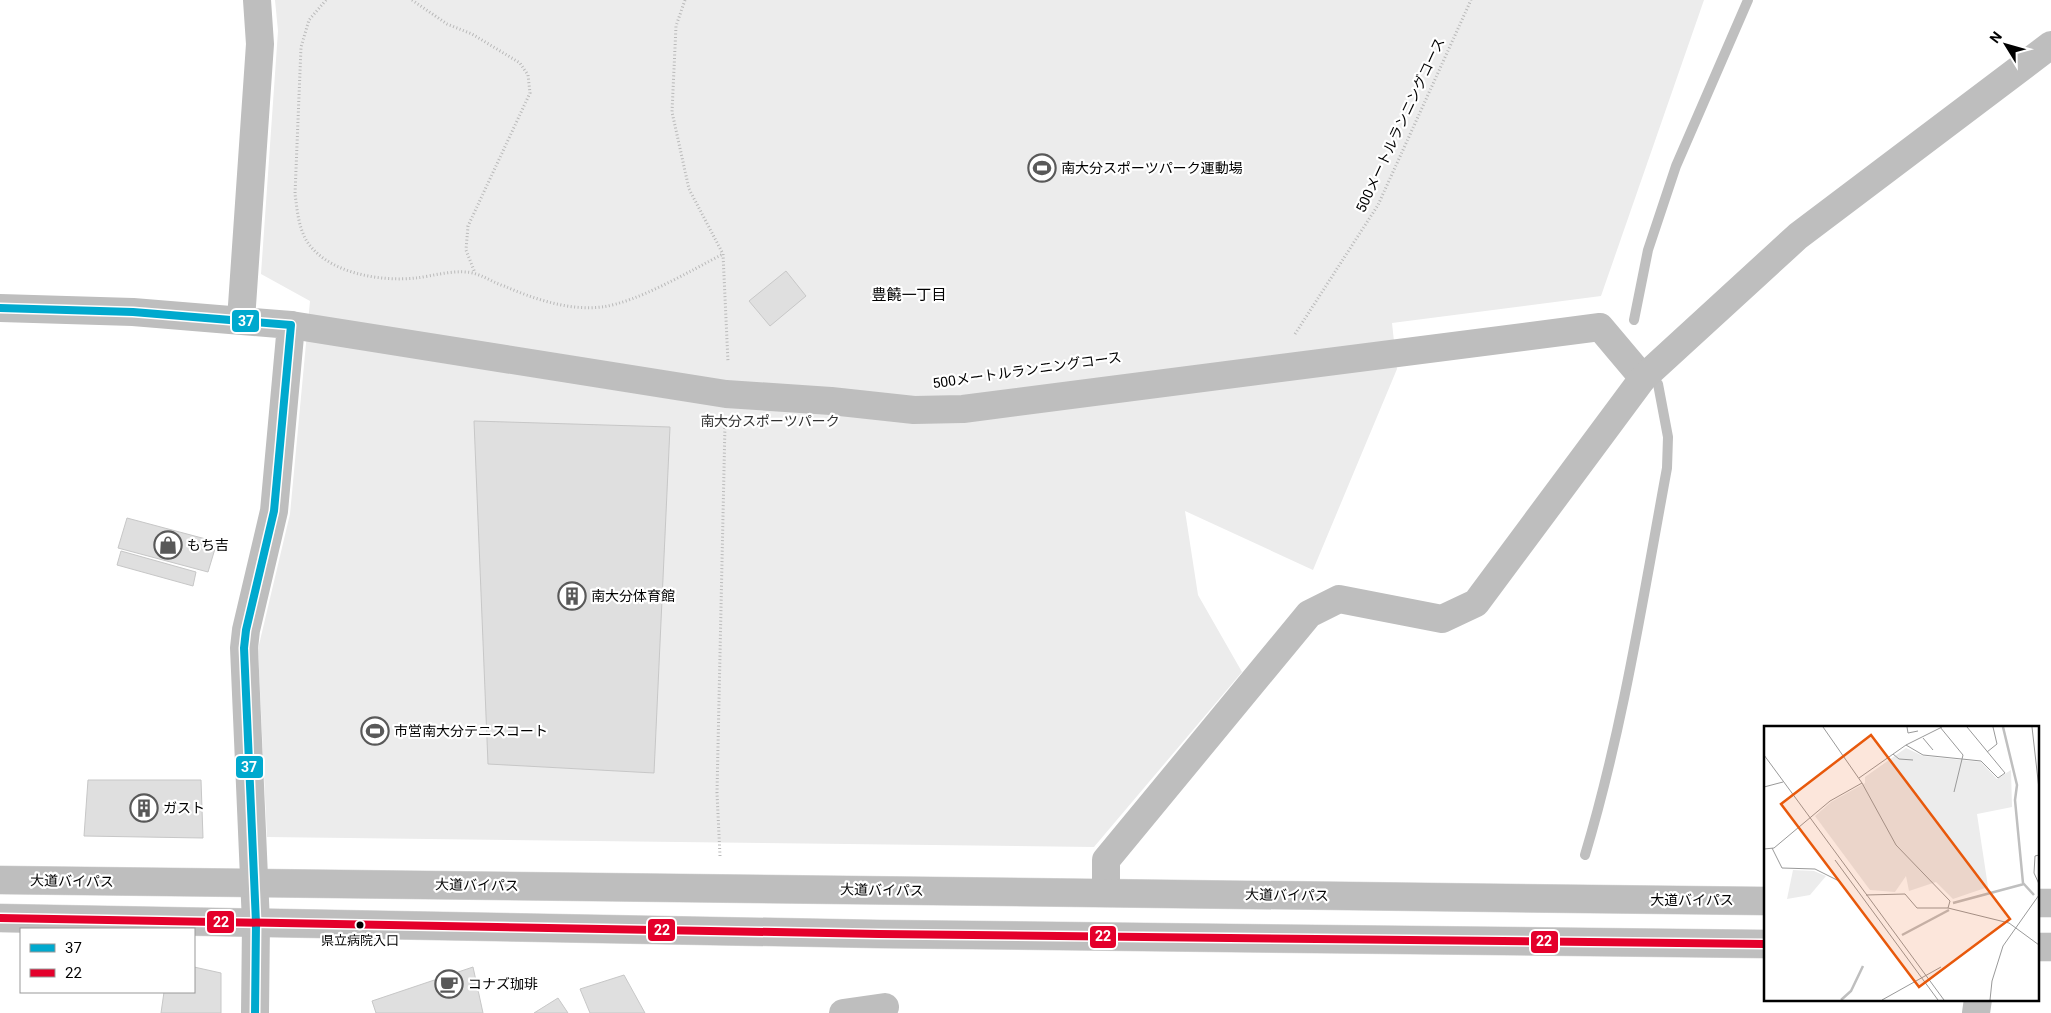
<svg xmlns="http://www.w3.org/2000/svg" width="2051" height="1013" font-family="Roboto,'Noto Sans JP',sans-serif">
<style>
.green{fill:#ececec}
.lines{fill:none;stroke-linecap:round;stroke-linejoin:round}
.stream{stroke:#bfbfbf;stroke-width:10}
.building{fill:#dfdfdf;stroke:#c7c7c7}
.highway-casing{stroke:#dbdbdb;stroke-width:29}
.path{stroke:#b9b9b9;stroke-width:3;stroke-dasharray:1 2.5;stroke-linecap:butt}
.street{stroke:#bebebe;stroke-width:28}
.highway{stroke:#bebebe;stroke-width:28}
.bus-1-casing{stroke:#fff;stroke-width:11}
.bus-2-casing{stroke:#fff;stroke-width:11}
.bus-1{stroke:#00a9ce;stroke-width:8}
.bus-2{stroke:#e4002b;stroke-width:8}
.bus-dot{fill:#000;stroke:#fff;stroke-width:2}
.labels{text-anchor:middle;dominant-baseline:central;stroke-width:4.5;stroke-linejoin:round;paint-order:stroke}
.bus-label{font-size:13px;fill:#000;stroke:#fff}
.street-label{font-size:14px;fill:#000;stroke:#fff}
.poi-label{font-size:14px;fill:#000;stroke:#fff;text-anchor:start}
.park-label{font-size:14px;fill:#333;stroke:#fff}
.neighbourhood-label{font-size:15px;fill:#000;stroke:#fff}
.inset-river{fill:none;stroke:#bfbfbf;stroke-width:2.5}
.inset-road{fill:none;stroke:#999;stroke-width:1}
.view{fill:#e8590c;fill-opacity:0.15;stroke:#e8590c;stroke-width:2.5}
.inset-edge{fill:none;stroke:#000;stroke-width:2.5}
.line-badge{stroke:#fff;stroke-width:2}
.badge-label{font-size:14px;text-anchor:middle;font-weight:bold;fill:#fff}
</style>
<rect width="100%" height="100%" fill="#fff"/>
<!-- green -->
<polygon class="green" points="275,0 1704,0 1601,296 1392,323 1397,369 1313,570 1185,511 1198,595 1242,672 1094,847 267,837 258,649 290,514 310,301 261,274 278,31"/>
<g class="lines">
<!-- stream -->
<g class="stream">
<polyline points="1634,320 1648,250 1676,166 1748,0"/>
<path d="M1585 855C1623 728 1643 598 1667 468L1668 437 1658 384"/>
</g>
</g>
<!-- building -->
<g class="building">
<polygon points="786,271 806,296 770,326 749,301"/>
<polygon points="474,421 670,427 654,773 488,764"/>
<polygon points="127,518 217,542 208,572 118,548"/>
<polygon points="121,551 196,572 193,586 117,565"/>
<polygon points="88,780 201,780 203,838 84,836"/>
<polygon points="194,967 221,973 221,1013 161,1013 164,992 194,992"/>
<polygon points="473,967 483,1013 376,1013 372,1001"/>
<polygon points="624,975 645,1013 590,1013 580,989"/>
<polygon points="558,998 568,1013 534,1013"/>
</g>
<g class="lines">
<!-- highway casing -->
<g class="highway-casing">
<g id="highway">
<polyline points="0,880 1765,901"/>
<polyline points="2037,903 2051,903"/>
<polyline points="0,918 879,934 1765,944"/>
<polyline points="2037,947 2051,947"/>
</g>
</g>
<!-- path -->
<g class="path">
<path d="M326 0 309 20 301 47 295 194C297 208 298 224 305 238 324 273 380 282 416 278 433 276 459 268 476 274 486 277 494 283 504 286 534 299 569 311 602 307 638 302 690 271 723 254"/>
<polyline points="412,0 447,24 472,34 520,63 528,75 530,93 468,226 466,250 475,273"/>
<polyline points="685,0 676,26 672,112 689,189 723,254 728,362"/>
<polyline points="1295,334 1378,205 1471,0"/>
<polyline points="720,856 717,793 725,424"/>
</g>
<!-- street -->
<g class="street">
<polyline points="0,308 133,312 291,325 274,511 246,630 244,648 256,923 255,1013"/>
<polyline points="241,320 260,44 257,0"/>
<polyline points="291,325 726,394 831,401 914,410 963,409 1600,327 1643,378"/>
<polyline points="1106,893 1106,860 1309,614 1339,599 1442,619 1476,603 1643,378 1798,236 2051,45"/>
<polyline points="843,1013 885,1007"/>
<polyline points="1976,1013 1978,999"/>
</g>
<!-- highway -->
<use href="#highway" class="highway"/>
<!-- bus-1 casing -->
<g class="bus-1-casing">
<polyline id="bus-1" points="0,308 133,312 291,325 274,511 246,630 244,648 256,923 255,1013"/>
</g>
<!-- bus-2 casing -->
<g class="bus-2-casing">
<polyline id="bus-2" points="0,918 879,934 1765,944"/>
</g>
<!-- bus-1 -->
<use href="#bus-1" class="bus-1"/>
<!-- bus-2 -->
<use href="#bus-2" class="bus-2"/>
</g>
<!-- icons -->
<defs>
<g id="stadium-ring" transform="scale(1.4375)"><circle r="9.5" fill="#fff" stroke="#595959" stroke-width="1.5"/><path d="M0-5a6.5 5 0 1 0 0 10a6.5 5 0 1 0 0-10ZM-3.5-1.8h7v3.6h-7Z" fill="#595959"/></g>
<g id="shop-ring" transform="scale(1.4375)"><circle r="9.5" fill="#fff" stroke="#595959" stroke-width="1.5"/><path d="M-5-2.5h2.3a2.7 3.5 0 0 1 5.4 0H5L5.5 6h-11ZM-1.5-2.5h3a1.5 2.3 0 0 0-3 0Z" fill="#595959"/></g>
<g id="building-ring" transform="scale(1.4375)"><circle r="9.5" fill="#fff" stroke="#595959" stroke-width="1.5"/><path d="M-4-6H4V6H1V3H-1V6H-4ZM-2.5-4.3h1.7v1.8h-1.7ZM.8-4.3h1.7v1.8H.8ZM-2.5-1h1.7V.8h-1.7ZM.8-1h1.7V.8H.8Z" fill="#595959"/></g>
<g id="cafe-ring" transform="scale(1.4375)"><circle r="9.5" fill="#fff" stroke="#595959" stroke-width="1.5"/><path d="M-5.5-4.5H6V0H3Q3 3.5 0 3.5H-2.5Q-5.5 3.5-5.5 0ZM3-3.2v2h1.7v-2ZM-6 4.5H4V6H-6Z" fill="#595959"/></g>
</defs>
<g fill-rule="evenodd">
<use href="#stadium-ring" x="1042" y="168"/>
<use href="#shop-ring" x="168" y="545"/>
<use href="#building-ring" x="572" y="596"/>
<use href="#stadium-ring" x="375" y="731"/>
<use href="#building-ring" x="144" y="808"/>
<use href="#cafe-ring" x="449" y="984"/>
</g>
<!-- markers -->
<circle class="bus-dot" cx="360" cy="925" r="4.5"/>
<g class="labels">
<!-- bus labels -->
<g class="bus-label">
<text x="360" y="940">県立病院入口</text>
</g>
<!-- street labels -->
<g class="street-label">
<text transform="translate(1400 125) rotate(-65)">500メートルランニングコース</text>
<text transform="translate(1027 370) rotate(-8)">500メートルランニングコース</text>
<text transform="translate(72 881) rotate(1)">大道バイパス</text>
<text transform="translate(477 885) rotate(1)">大道バイパス</text>
<text transform="translate(882 890) rotate(1)">大道バイパス</text>
<text transform="translate(1287 895) rotate(1)">大道バイパス</text>
<text x="1692" y="900">大道バイパス</text>
</g>
<!-- poi labels -->
<g class="poi-label">
<text x="1061" y="168">南大分スポーツパーク運動場</text>
<text x="187" y="545">もち吉</text>
<text x="591" y="596">南大分体育館</text>
<text x="394" y="731">市営南大分テニスコート</text>
<text x="163" y="808">ガスト</text>
<text x="468" y="984">コナズ珈琲</text>
</g>
<!-- park labels -->
<g class="park-label">
<text x="770" y="421">南大分スポーツパーク</text>
</g>
<!-- neighbourhood labels -->
<g class="neighbourhood-label">
<text x="909" y="295">豊饒一丁目</text>
</g>
</g>
<!-- overview -->
<g transform="translate(1764 726)">
<rect width="275" height="275" fill="#fff"/>
<path d="M142 22 159 30 217 36 233 53 247 44 248 81 213 88 224 161 189 173 172 156 145 165 142 150 131 166 106 164 51 90 67 76 101 57V51ZM29 144 50 145 62 150 46 169 23 173Z" fill="#ececec"/>
<path class="inset-river" d="M239 1 253 59 251 74 259 157 270 169M189 177 260 158M138 209 185 184M77 274 87 265 99 240"/>
<path class="inset-road" d="M143 1 144 7 154 5M176 1 199 29 190 66M268 1 275 63M159 12 169 24M142 19 178 1M223 26 233 18 229 1M129 28 135 33 149 34M0 29 180 274M95 52 142 19 159 29 217 35 234 52 241 47 203 1M98 57 132 119 186 175 184 182M0 61 19 56M8 122 18 142 51 143 77 156M0 123 10 122 66 75 98 57 59 1M275 129 271 130 270 147 275 158M71 134 174 274M102 169 141 168 153 182H184L245 197 275 219M118 274 177 241M226 274 228 255 239 220 275 169"/>
<path class="view" d="M107 9 246 193 155 261 17 78Z"/>
<rect width="275" height="275" class="inset-edge"/>
</g>
<g class="line-badge">
<rect x="231" y="309" width="29" height="24" rx="5" fill="#00a9ce"/>
<rect x="235" y="755" width="29" height="24" rx="5" fill="#00a9ce"/>
<rect x="206" y="910" width="29" height="24" rx="5" fill="#e4002b"/>
<rect x="647" y="918" width="29" height="24" rx="5" fill="#e4002b"/>
<rect x="1089" y="925" width="28" height="24" rx="5" fill="#e4002b"/>
<rect x="1530" y="930" width="29" height="24" rx="5" fill="#e4002b"/>
</g>
<g class="badge-label">
<text x="246" y="326">37</text>
<text x="249" y="772">37</text>
<text x="221" y="927">22</text>
<text x="662" y="935">22</text>
<text x="1103" y="941">22</text>
<text x="1544" y="946">22</text>
</g>
<!-- legend -->
<rect x="20" y="928" width="175" height="65" fill="#ffffff" stroke="#999999"/>
<rect x="30" y="944" width="25" height="8" fill="#00a9ce" stroke="#999999"/>
<text x="65" y="953" font-size="15" fill="#000000">37</text>
<rect x="30" y="969" width="25" height="8" fill="#e4002b" stroke="#999999"/>
<text x="65" y="978" font-size="15" fill="#000000">22</text>
<!-- north arrow -->
<g transform="translate(2006 45) rotate(307)" stroke="#ffffff" stroke-width="4" paint-order="stroke">
<path d="M0-4L9 19L0 12L-9 19Z" fill="#000000"/>
<text y="-8" font-size="14" font-weight="bold" text-anchor="middle" fill="#000000">N</text>
</g>
</svg>
